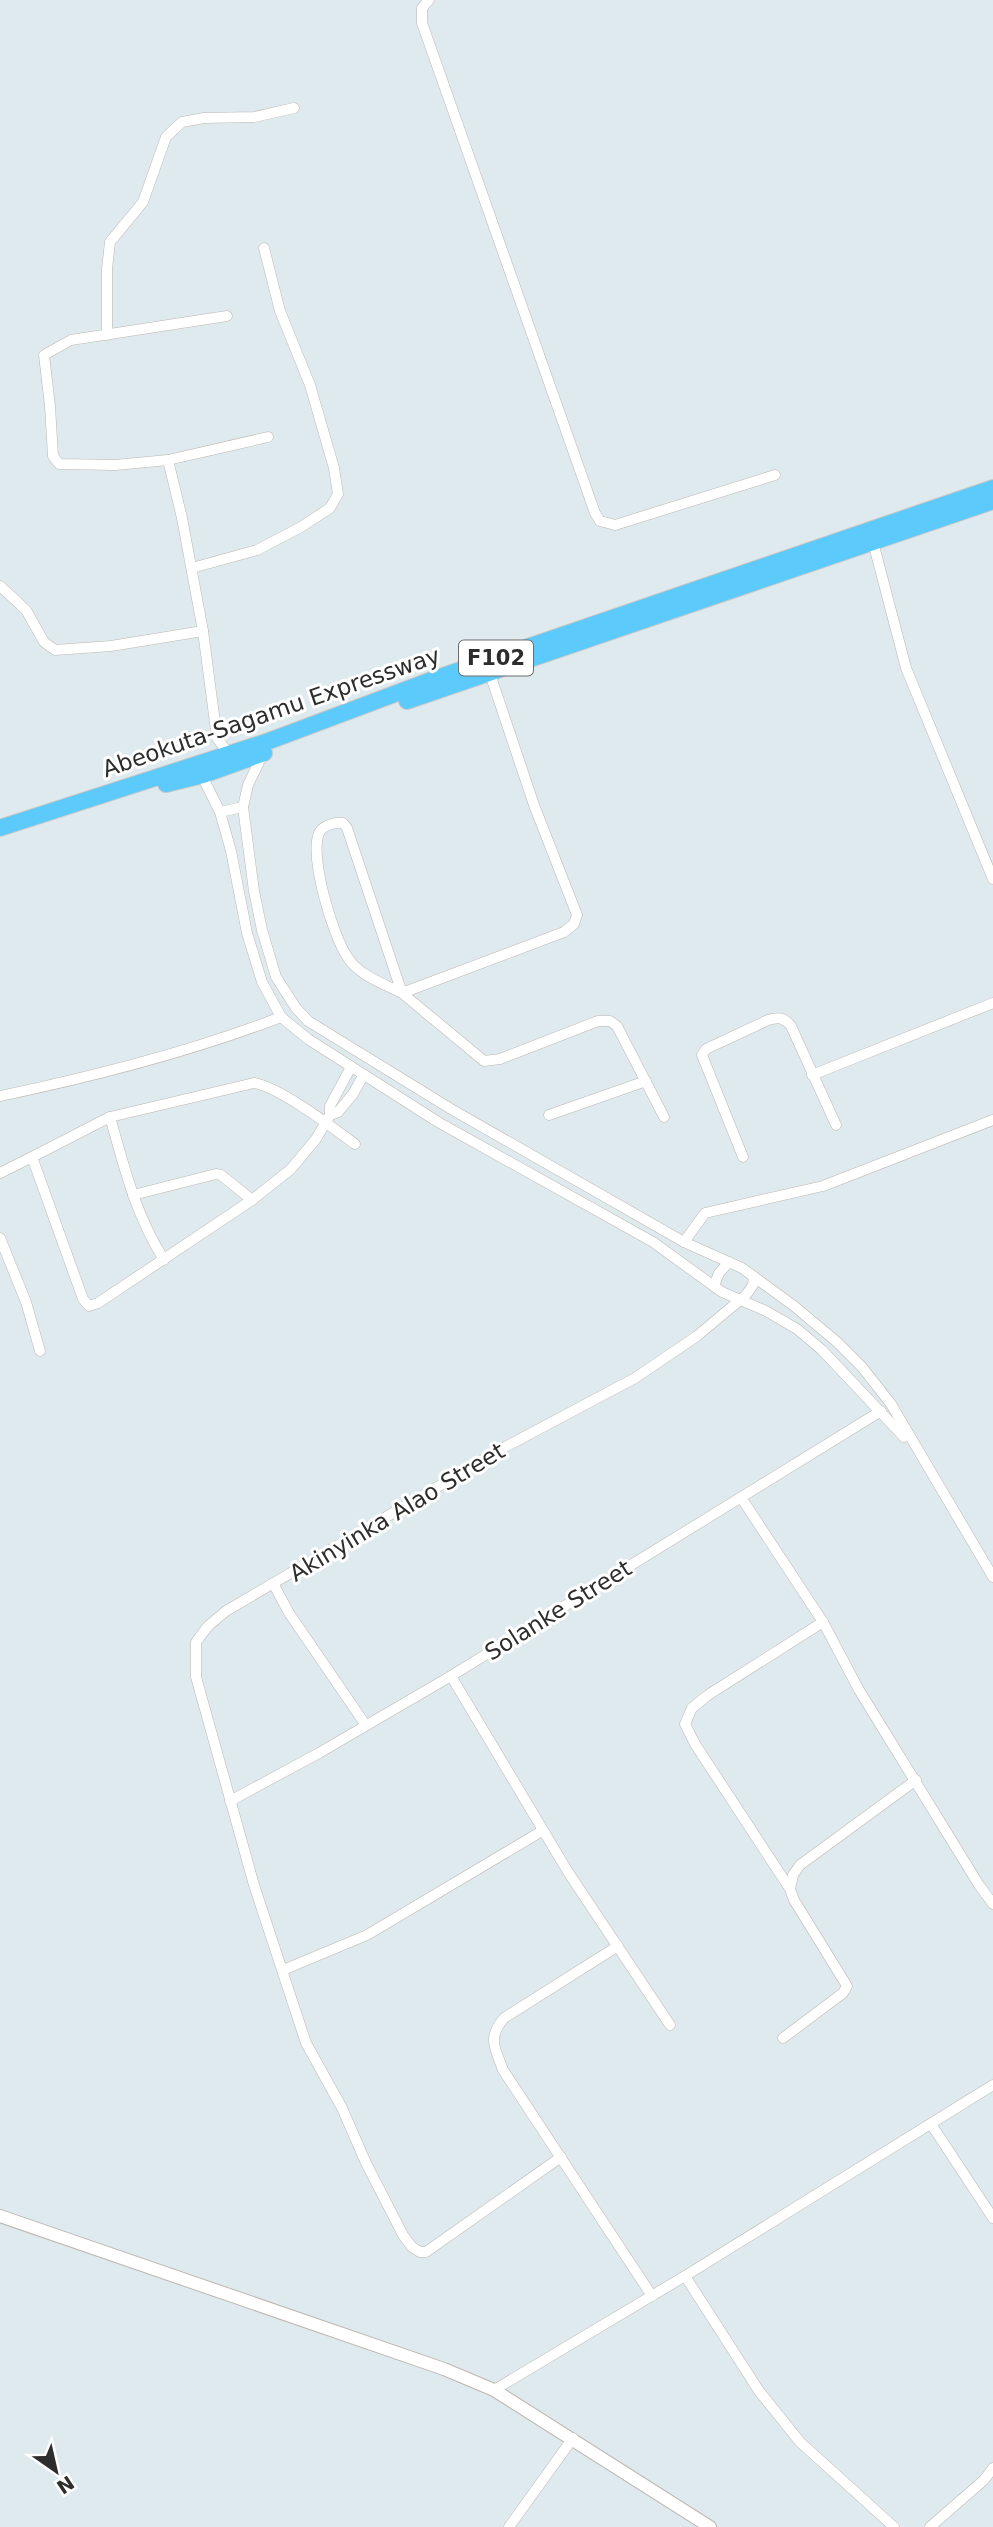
<svg xmlns="http://www.w3.org/2000/svg" width="993" height="2527" font-family="'DejaVu Sans',sans-serif">
<style>
.lines{fill:none;stroke-linecap:round;stroke-linejoin:round}
.minor-casing{stroke:#bdb6b0;stroke-width:11}
.tertiary-casing{stroke:#bdb6b0;stroke-width:14}
.trunk-casing{stroke:#c8c8c8;stroke-width:18}
.minor{stroke:#fff;stroke-width:10}
.tertiary{stroke:#fff;stroke-width:12}
.trunk{stroke:#5ccafa;stroke-width:16}
.labels{text-anchor:middle;dominant-baseline:central;stroke-width:6;stroke-linejoin:round;paint-order:stroke}
.shield{fill:#fff;stroke:#6c6c6c;stroke-width:2}
.shield-label{font-size:21px;font-weight:bold;fill:#2d2d2d}
.street-label{font-size:23px;fill:#2d2d2d;stroke:#fff}
</style>
<rect width="100%" height="100%" fill="#dfeaef"/>
<g class="lines">
<!-- minor casing -->
<g class="minor-casing">
<g id="minor">
<polyline points="429,0 422,8 422,23 595,513 600,521 615,525 775,475"/>
<polyline points="227,316 71,340 44,355 50,406 53,456 59,464 115,465 168,460 182,518 203,631 217,738 229,754"/>
<polyline points="107,335 107,269 110,242 143,202 166,137 182,122 204,118 254,117 294,108"/>
<polyline points="168,460 268,437"/>
<polyline points="873,542 906,668 993,879"/>
<polyline points="192,568 257,550 301,527 330,508 338,494 334,468 310,385 280,311 264,248"/>
<polyline points="0,586 26,610 44,642 55,650 111,646 203,631"/>
<path d="M490 674 534 805 577 915 574 924 564 932 402 993C384 984 360 976 348 958 333 937 309 857 319 833 323 825 335 822 343 823L347 828 402 993 484 1061 500 1059 598 1021H610L617 1026 664 1117"/>
<polyline points="263,754 248,785 243,807 254,891 262,930 276,977 296,1008 308,1021 451,1109 684,1242 742,1268 794,1306 837,1342 862,1367 891,1404 993,1577"/>
<polyline points="200,772 220,812 231,851 247,933 262,982 281,1017 308,1039 438,1122 653,1242 722,1292 766,1311 797,1329 822,1350 904,1437"/>
<polyline points="220,812 243,807"/>
<polyline points="812,1075 993,1003"/>
<path d="M0 1096C96 1076 190 1052 281 1017"/>
<polyline points="330,1115 330,1106 351,1067"/>
<polyline points="549,1115 646,1081"/>
<path d="M110 1117C125 1170 135 1213 164 1260"/>
<path d="M32 1157 110 1117 254 1083C281 1088 332 1127 355 1144"/>
<path d="M743 1157 702 1055 706 1049 768 1020C778 1017 784 1017 791 1026L836 1125"/>
<polyline points="0,1173 32,1157 83,1299 89,1306 98,1303 252,1200 291,1169 316,1139 330,1115 338,1112 353,1094 363,1076"/>
<polyline points="133,1195 216,1174 221,1175 252,1200"/>
<polyline points="0,1238 26,1302 40,1351"/>
<polyline points="684,1242 705,1213 823,1186 993,1120"/>
<polyline points="714,1286 719,1273 729,1262"/>
<polyline points="742,1499 823,1622 859,1690 979,1885 993,1904"/>
<polyline points="274,1585 289,1613 365,1724"/>
<polyline points="451,1676 568,1872 670,2025"/>
<polyline points="230,1801 319,1753 451,1676 881,1411"/>
<polyline points="790,1889 793,1875 800,1865 916,1780"/>
<path d="M618 1946 504 2018C487 2038 495 2048 503 2070L652 2296"/>
<polyline points="283,1970 367,1935 542,1831"/>
<polyline points="783,2038 843,1993 847,1986 794,1900 790,1889 695,1744 685,1724 692,1708 708,1695 823,1622"/>
<polyline points="931,2124 993,2218"/>
<polyline points="561,2157 426,2252 420,2252 412,2247 403,2235 366,2163 342,2108 306,2043 254,1885 196,1677 196,1642 208,1626 226,1611 507,1446 635,1378 697,1336 746,1295 753,1285 754,1277"/>
<polyline points="685,2276 759,2391 800,2442 894,2527"/>
<polyline points="494,2390 685,2276 993,2085"/>
<polyline points="509,2527 573,2438"/>
<polyline points="930,2527 984,2480 993,2468"/>
</g>
</g>
<!-- tertiary casing -->
<g class="tertiary-casing">
<polyline id="tertiary" points="0,2216 444,2369 494,2390 710,2527"/>
</g>
<!-- trunk casing -->
<g class="trunk-casing">
<g id="trunk">
<polyline points="407,701 993,501"/>
<polyline points="166,784 203,775 264,753"/>
<polyline points="0,828 269,741 437,678 993,488"/>
</g>
</g>
<!-- minor -->
<use href="#minor" class="minor"/>
<!-- tertiary -->
<use href="#tertiary" class="tertiary"/>
<!-- trunk -->
<use href="#trunk" class="trunk"/>
</g>
<g class="labels">
<!-- shield labels -->
<rect class="shield" x="459" y="640.5" width="74" height="35" rx="5"/>
<g class="shield-label">
<text x="496" y="658">F102</text>
</g>
<!-- street labels -->
<g class="street-label">
<text transform="translate(271 712) rotate(-19)">Abeokuta-Sagamu Expressway</text>
<text transform="translate(397 1512) rotate(-31)">Akinyinka Alao Street</text>
<text transform="translate(558 1610) rotate(-32)">Solanke Street</text>
</g>
</g>
<!-- north arrow -->
<g transform="translate(56 2471) rotate(146)" stroke="#ffffff" stroke-width="5" paint-order="stroke">
<path d="M0-5L12 26L0 18L-12 26Z" fill="#2d2d2d"/>
<text y="-10" font-size="19" font-weight="bold" text-anchor="middle" fill="#2d2d2d">N</text>
</g>
</svg>
